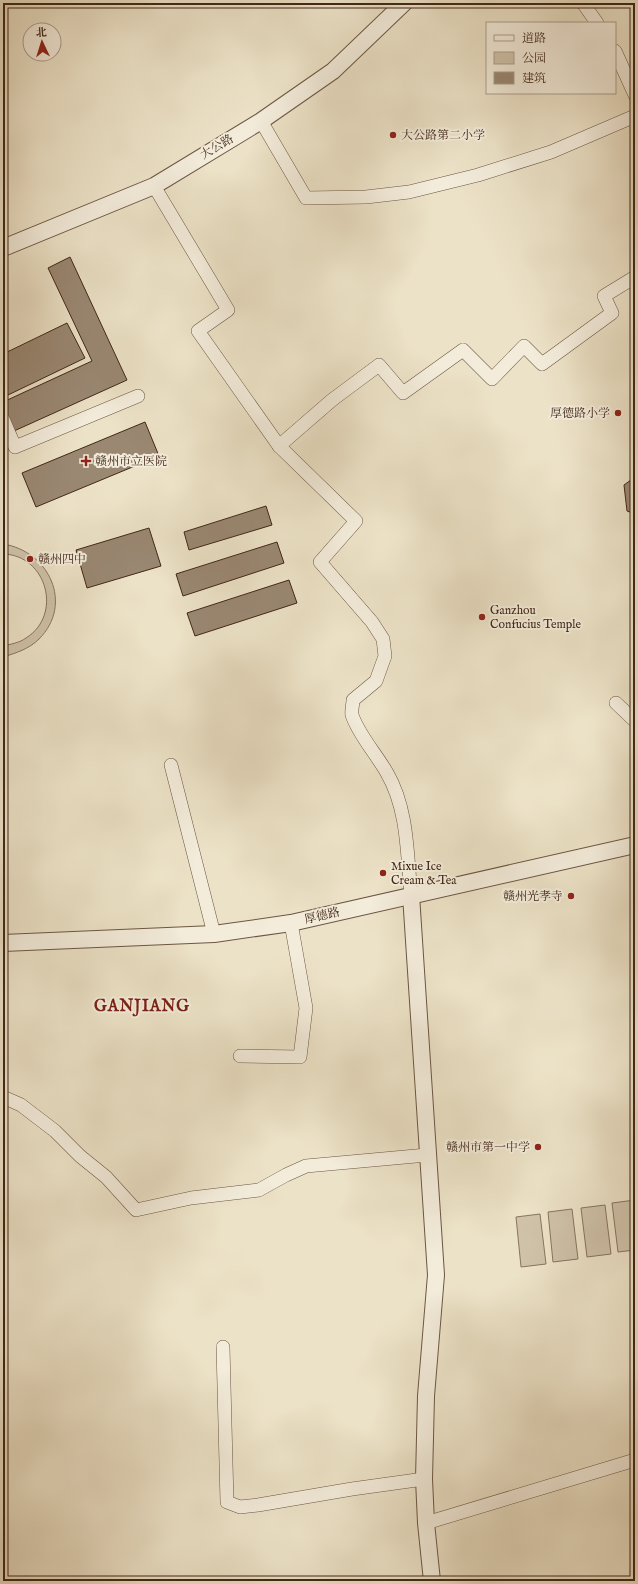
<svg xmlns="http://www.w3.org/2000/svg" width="638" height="1584" font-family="'IM FELL English','Noto Serif SC',serif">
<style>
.green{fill:#cfc2a9;stroke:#887460}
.building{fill:#9a8873;stroke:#412717}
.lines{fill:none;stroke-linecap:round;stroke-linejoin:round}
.minor-casing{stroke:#6c5643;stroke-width:14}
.tertiary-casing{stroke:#6c5643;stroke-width:18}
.minor{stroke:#f3ecdb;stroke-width:13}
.tertiary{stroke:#f3ecdb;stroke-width:16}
.poi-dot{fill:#8f2418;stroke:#f3ecdb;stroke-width:1.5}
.labels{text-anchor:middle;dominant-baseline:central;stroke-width:4;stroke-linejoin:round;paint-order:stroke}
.poi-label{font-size:12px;fill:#412717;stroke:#f3ecdb;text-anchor:start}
.street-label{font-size:12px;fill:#412717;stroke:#f3ecdb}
.district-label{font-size:16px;font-weight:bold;letter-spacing:1px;fill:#7a1f14;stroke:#f3ecdb}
</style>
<rect width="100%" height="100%" fill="#ece2c7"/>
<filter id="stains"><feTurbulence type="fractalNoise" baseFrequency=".005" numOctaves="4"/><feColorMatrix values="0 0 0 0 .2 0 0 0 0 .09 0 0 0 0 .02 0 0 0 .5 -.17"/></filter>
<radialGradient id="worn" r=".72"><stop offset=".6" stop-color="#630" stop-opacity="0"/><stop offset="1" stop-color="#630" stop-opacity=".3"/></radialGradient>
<!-- green -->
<g class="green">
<path d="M3 544C49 551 74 604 39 639 29 649 16 653 3 657V646C11 644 19 643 26 638 63 615 47 555 3 554Z"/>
<polygon points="635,1200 635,1250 618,1252 612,1203"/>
<polygon points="605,1205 611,1254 587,1257 581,1208"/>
<polygon points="572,1209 578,1259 553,1262 548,1212"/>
<polygon points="540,1214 546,1264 521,1267 516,1217"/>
</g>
<!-- building -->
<g class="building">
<polygon points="70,257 127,380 14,431 3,409 3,402 92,361 48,268"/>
<polygon points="67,323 85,358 8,395 3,384 3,354"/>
<polygon points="145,422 159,456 36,507 22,473"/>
<polygon points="635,477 635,514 627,511 624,485"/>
<polygon points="266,506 272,525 189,550 184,532"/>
<polygon points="149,528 161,566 87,588 76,550"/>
<polygon points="277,542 284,563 183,596 176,574"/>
<polygon points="289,580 297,603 195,636 187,613"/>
</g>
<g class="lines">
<!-- minor casing -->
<g class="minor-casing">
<g id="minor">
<polyline points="583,3 597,23"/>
<polyline points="615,51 635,95"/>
<polyline points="261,121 306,198 366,197 409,192 478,175 551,152 635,116"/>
<polyline points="154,186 228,310 198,331 279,446 332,400 379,365 403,393 463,350 492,379 524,346 542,364 612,313 604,296 635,277"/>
<polyline points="3,419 15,447 138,396"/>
<path d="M279 446 356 521 320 562 372 622 383 639 385 656 376 681 353 700C353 705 351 711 352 715 358 734 377 755 387 773 408 809 407 854 411 895"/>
<polyline points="616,703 635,721"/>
<polyline points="171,765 214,934"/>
<polyline points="240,1056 300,1057 306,1008 291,923"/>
<polyline points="3,1097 21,1105 55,1131 80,1156 106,1177 136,1210 191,1198 259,1190 286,1175 306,1166 427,1155"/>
<polyline points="223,1347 227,1502 240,1507 258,1505 352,1489 424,1479"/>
<polyline points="426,1523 635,1460"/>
</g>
</g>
<!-- tertiary casing -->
<g class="tertiary-casing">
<g id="tertiary">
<polyline points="3,248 154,186 261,121 333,71 404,3"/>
<polyline points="411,895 436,1275 426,1396 424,1479 426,1523 432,1581"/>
<polyline points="3,943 214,934 291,923 635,845"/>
</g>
</g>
<!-- minor -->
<use href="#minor" class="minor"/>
<!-- tertiary -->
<use href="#tertiary" class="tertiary"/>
</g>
<!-- markers -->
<g class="poi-dot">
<circle cx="393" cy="135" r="4"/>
<circle cx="618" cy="413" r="4"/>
<path d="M84 455h4v4h4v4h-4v4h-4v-4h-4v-4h4z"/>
<circle cx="30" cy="559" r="4"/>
<circle cx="482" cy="617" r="4"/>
<circle cx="383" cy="873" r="4"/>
<circle cx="571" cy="896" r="4"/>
<circle cx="538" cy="1147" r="4"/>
</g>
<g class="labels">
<!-- poi labels -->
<g class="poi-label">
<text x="401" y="135">大公路第二小学</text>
<text x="610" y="413" text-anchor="end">厚德路小学</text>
<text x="95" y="461">赣州市立医院</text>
<text x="38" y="559">赣州四中</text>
<text x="490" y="610">Ganzhou<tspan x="490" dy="14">Confucius Temple</tspan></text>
<text x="391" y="866">Mixue Ice<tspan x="391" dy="14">Cream &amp; Tea</tspan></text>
<text x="563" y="896" text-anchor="end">赣州光孝寺</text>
<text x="530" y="1147" text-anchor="end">赣州市第一中学</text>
</g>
<!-- street labels -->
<g class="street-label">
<text transform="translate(217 147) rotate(-31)">大公路</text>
<text transform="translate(322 916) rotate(-13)">厚德路</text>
</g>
<!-- district labels -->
<g class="district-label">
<text x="142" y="1007">GANJIANG</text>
</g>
</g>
<!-- margin -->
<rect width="638" height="1584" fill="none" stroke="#ece2c7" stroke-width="16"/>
<rect x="4" y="4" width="630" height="1576" fill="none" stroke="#412717" stroke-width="2"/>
<rect x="8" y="8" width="622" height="1568" fill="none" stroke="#412717"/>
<!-- legend -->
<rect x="486" y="22" width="130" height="72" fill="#f3ecdb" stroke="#ac9d8d"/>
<rect x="494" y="35" width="20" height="6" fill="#f3ecdb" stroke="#ac9d8d"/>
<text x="522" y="42" font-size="12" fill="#412717">道路</text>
<rect x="494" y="52" width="20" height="12" fill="#cfc2a9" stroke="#ac9d8d"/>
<text x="522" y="62" font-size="12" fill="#412717">公园</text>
<rect x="494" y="72" width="20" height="12" fill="#9a8873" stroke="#ac9d8d"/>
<text x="522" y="82" font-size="12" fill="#412717">建筑</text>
<!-- north arrow -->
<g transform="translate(42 42) rotate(356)"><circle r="19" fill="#f3ecdb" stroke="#ac9d8d"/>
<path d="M0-3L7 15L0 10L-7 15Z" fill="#8f2418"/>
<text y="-6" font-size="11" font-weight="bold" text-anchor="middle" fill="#412717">北</text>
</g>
<rect width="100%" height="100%" filter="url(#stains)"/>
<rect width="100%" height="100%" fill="url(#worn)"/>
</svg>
